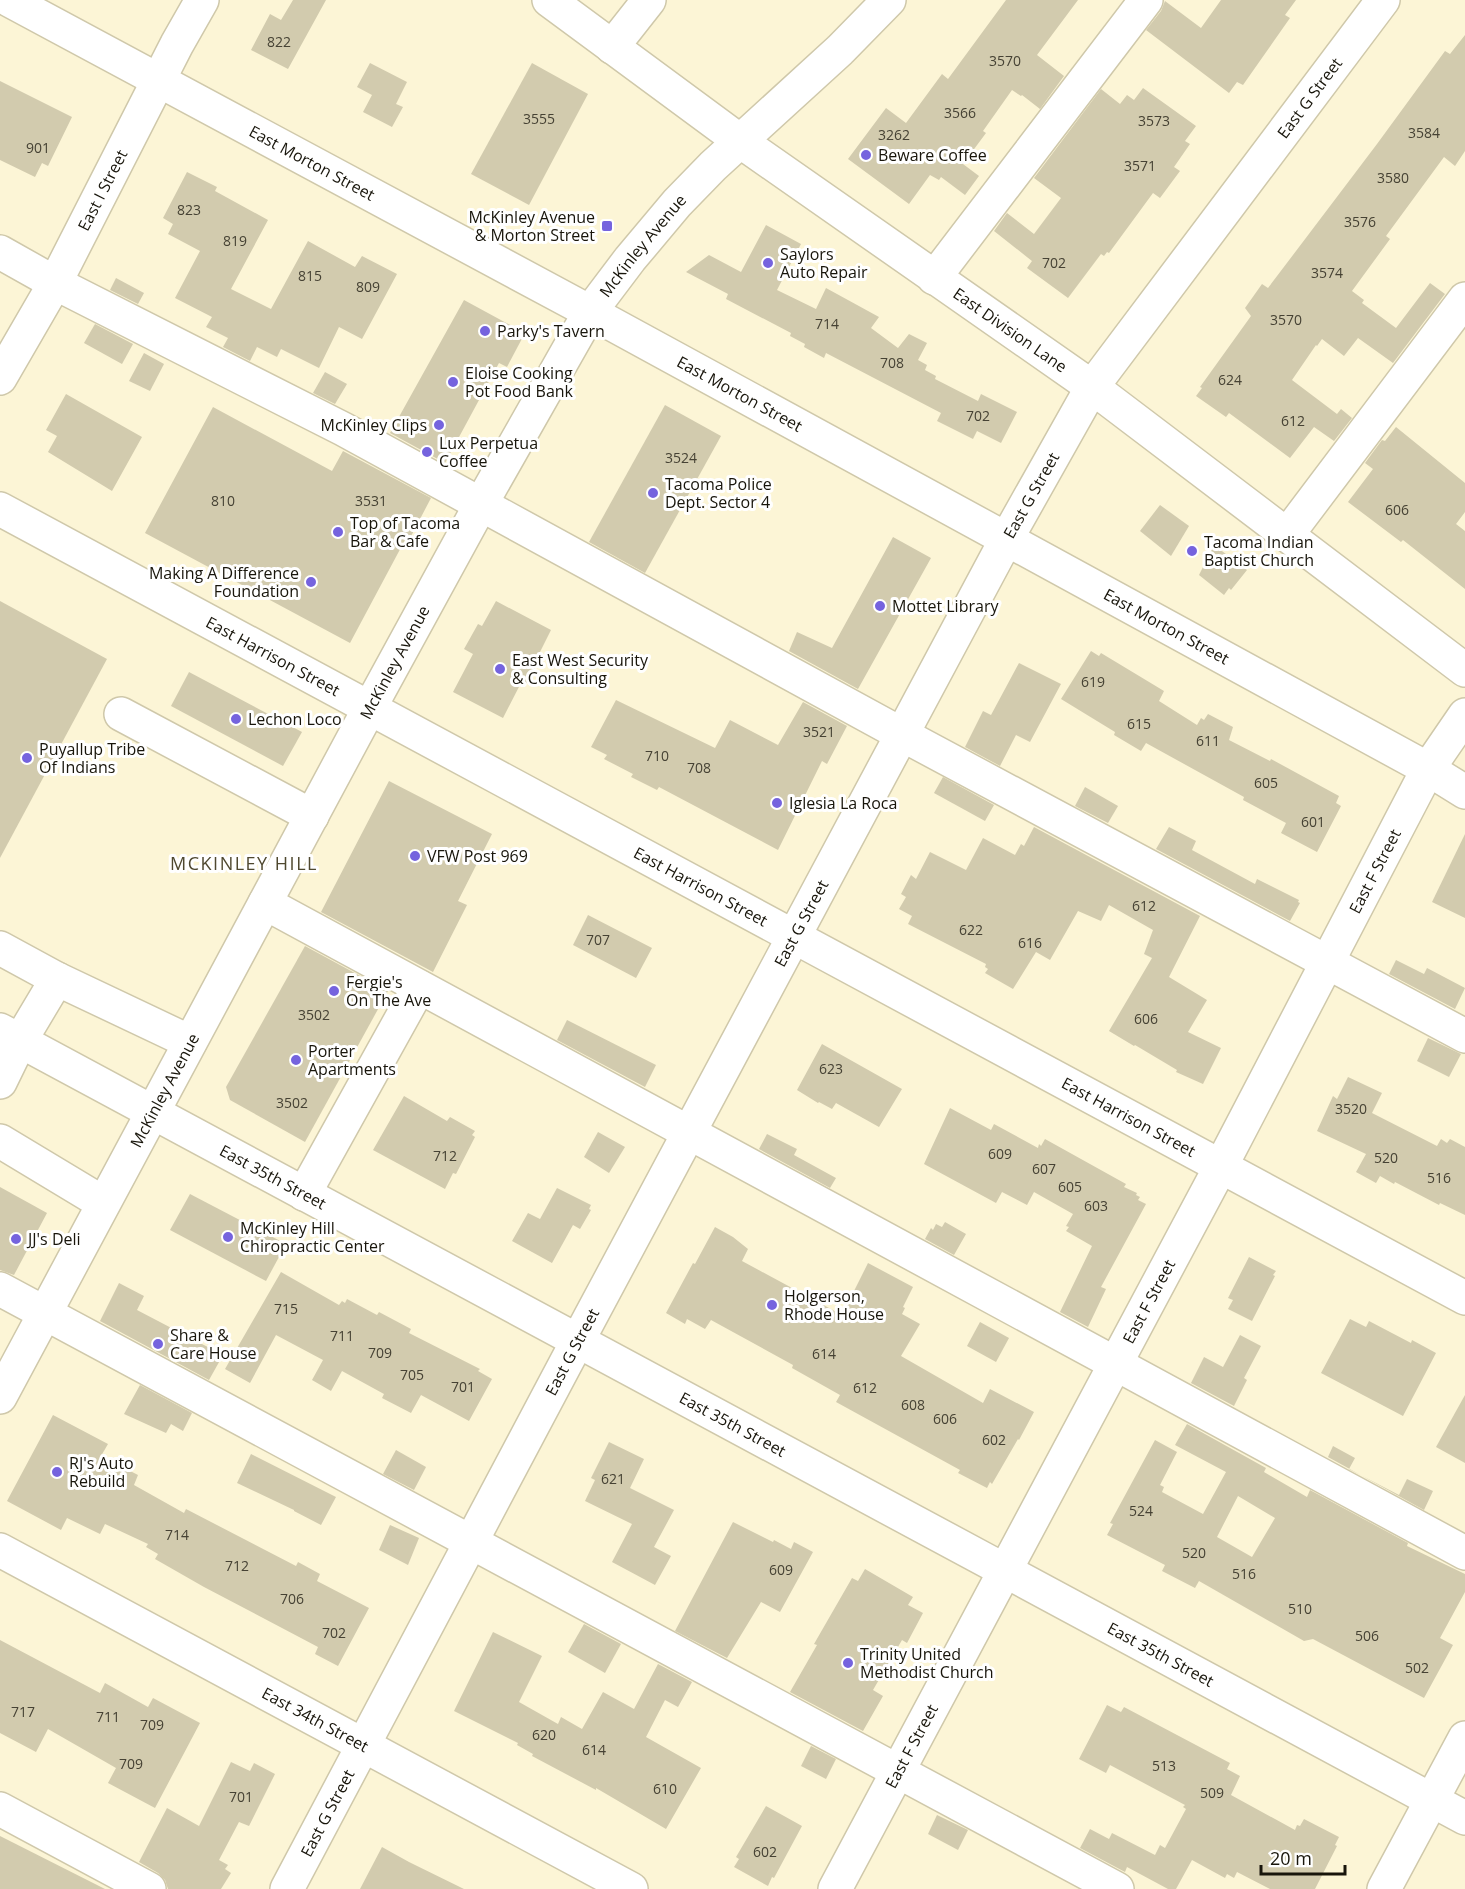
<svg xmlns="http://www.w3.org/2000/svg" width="1465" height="1889" font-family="'Open Sans',sans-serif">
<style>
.building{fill:#d2cbae;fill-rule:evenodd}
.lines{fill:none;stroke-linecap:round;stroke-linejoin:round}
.minor-casing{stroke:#cfc8aa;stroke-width:36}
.minor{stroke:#fff;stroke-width:33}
.poi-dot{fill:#7563de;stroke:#fff;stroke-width:2}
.labels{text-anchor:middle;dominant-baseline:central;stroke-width:6;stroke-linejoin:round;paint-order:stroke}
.number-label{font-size:14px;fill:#464234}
.street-label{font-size:16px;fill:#18150b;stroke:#fff}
.poi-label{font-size:16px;fill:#18150b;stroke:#fff;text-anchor:start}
.neighbourhood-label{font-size:18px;letter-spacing:1.5px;fill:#4f482f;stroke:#fff}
</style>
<rect width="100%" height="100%" fill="#fcf5d6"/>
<!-- building -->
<g class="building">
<polygon points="293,0 326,0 288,69 251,50 270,14 281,20"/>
<polygon points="1006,0 1078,0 1037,55 1064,76 1040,109 1022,95 1021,96 1012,90 983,131 986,133 963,164 979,176 965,195 941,177 939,180 930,175 909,204 848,159 886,108 906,123 942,74 948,79"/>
<polygon points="1221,0 1296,0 1285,15 1290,18 1243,85 1237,82 1229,93 1146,30 1161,11 1165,1 1201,28"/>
<polygon points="1465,35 1465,151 1455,166 1444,157 1386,236 1390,239 1352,291 1364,300 1362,303 1396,328 1430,283 1445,294 1393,363 1358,338 1344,356 1322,339 1317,346 1316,345 1292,380 1337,414 1341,409 1352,418 1334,441 1314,427 1290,458 1229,413 1226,417 1196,396 1202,388 1200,387 1251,316 1245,308 1262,284 1268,288 1377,144 1445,51 1450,54"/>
<polygon points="370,63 407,82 396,104 403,107 392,127 363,112 372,95 357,87"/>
<polygon points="532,63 588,94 529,205 471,174"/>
<polygon points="0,81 72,117 48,166 42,163 35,177 0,160"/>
<polygon points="1143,88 1196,126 1185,141 1190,144 1174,167 1180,171 1160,198 1153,193 1109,253 1107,252 1104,256 1101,254 1068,298 1027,268 1032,261 994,231 1007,213 1034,234 1061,198 1034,178 1101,89 1120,104 1127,95 1134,100"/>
<polygon points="187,172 217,187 215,191 268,220 231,289 271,309 308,241 355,267 362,256 397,274 362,339 339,327 319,368 281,349 277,357 257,347 250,361 223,347 228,338 206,327 212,317 175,298 200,251 168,234 173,224 163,218"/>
<polygon points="766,225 801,244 777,290 816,309 826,288 879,317 871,328 898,348 909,334 927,343 918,360 927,365 925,370 936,376 935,379 978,401 981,394 1017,412 1001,443 977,431 973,439 937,421 941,413 826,353 824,358 804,347 805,344 790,336 791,333 726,299 728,294 686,272 709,255 741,272"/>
<polygon points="116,278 144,293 138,304 110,290"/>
<polygon points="464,300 525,333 507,367 499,363 445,463 390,433"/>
<polygon points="95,324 133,344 122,364 84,343"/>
<polygon points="144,353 164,364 150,391 129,381"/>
<polygon points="325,372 347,384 335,404 313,393"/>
<polygon points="66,394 142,437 112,491 48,452 57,436 46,430"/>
<polygon points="665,405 721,436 645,573 589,542"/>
<polygon points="213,407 332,471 343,451 431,498 408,542 405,540 350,643 145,533"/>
<polygon points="1396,427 1465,483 1465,512 1456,524 1465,531 1465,589 1403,540 1401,542 1348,502 1373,469 1365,463 1382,440 1385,441"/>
<polygon points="1160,505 1189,526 1171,556 1140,531"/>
<polygon points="893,537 931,558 858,689 789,651 797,632 832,648"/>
<polygon points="1214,545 1247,570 1231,590 1229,588 1224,595 1199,575"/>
<polygon points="0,601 107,659 0,858"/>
<polygon points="496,601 551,630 538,656 541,657 527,683 522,681 503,718 453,692 473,654 464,649 478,624 482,626"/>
<polygon points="1091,651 1099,656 1101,653 1164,691 1159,701 1197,725 1201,718 1204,720 1208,714 1233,727 1229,740 1270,761 1271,759 1339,796 1336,803 1341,806 1317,852 1281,833 1286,823 1243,800 1244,797 1146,743 1141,751 1114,735 1115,732 1061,699"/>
<polygon points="1019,663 1061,684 1030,742 1016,735 1000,766 965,747 983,711 991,715"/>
<polygon points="189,672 302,732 283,766 171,706"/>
<polygon points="616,700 715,748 730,720 778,745 803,702 847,726 827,764 822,761 778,850 659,787 657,790 631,777 633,774 604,759 607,755 591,747"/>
<polygon points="943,777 994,805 985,821 934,793"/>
<polygon points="389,781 492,834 458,901 467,905 433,972 321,912"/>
<polygon points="1085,787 1118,806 1108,823 1075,806"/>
<polygon points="1034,827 1200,916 1169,977 1207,1000 1188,1032 1221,1048 1203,1084 1176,1072 1177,1070 1135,1045 1134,1046 1109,1031 1152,958 1144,954 1153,930 1109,905 1101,921 1078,911 1050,960 1036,952 1013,989 985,973 988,969 985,967 986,964 908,924 912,916 899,909 906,897 901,894 911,875 916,879 930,852 966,870 983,838 1015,855 1021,844 1024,846"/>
<polygon points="1169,827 1196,841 1192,850 1255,884 1257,879 1299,900 1298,902 1300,903 1290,921 1156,849"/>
<polygon points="1465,834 1465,918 1432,902"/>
<polygon points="588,915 652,948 636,978 573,945"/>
<polygon points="305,946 388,991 305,1142 230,1100 226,1087"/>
<polygon points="1396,960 1424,974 1427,968 1465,988 1455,1009 1389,974"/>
<polygon points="567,1020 656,1065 645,1087 557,1040"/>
<polygon points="1428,1038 1461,1054 1449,1077 1417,1061"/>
<polygon points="822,1044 902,1089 879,1127 836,1103 832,1109 819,1102 818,1103 797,1090"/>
<polygon points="1348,1077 1382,1093 1372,1113 1437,1146 1441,1139 1447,1143 1450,1139 1465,1147 1465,1215 1440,1203 1439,1205 1395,1182 1394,1184 1380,1176 1376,1183 1356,1172 1366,1154 1317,1131 1333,1096 1337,1099"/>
<polygon points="404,1096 447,1121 450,1117 475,1131 472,1135 475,1137 456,1174 453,1173 445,1189 373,1150"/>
<polygon points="950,1108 991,1130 994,1124 1038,1148 1039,1144 1041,1146 1045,1139 1126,1184 1124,1187 1137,1193 1136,1195 1140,1197 1138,1200 1146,1204 1101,1287 1106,1289 1088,1327 1060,1312 1092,1246 1066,1231 1069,1227 1066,1226 1073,1214 1034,1192 1027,1205 1002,1192 996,1203 924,1164"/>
<polygon points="598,1132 625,1147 609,1173 584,1157"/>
<polygon points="767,1134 797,1149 794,1155 836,1178 830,1188 759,1149"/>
<polygon points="0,1187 47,1213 14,1275 0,1270"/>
<polygon points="557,1188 591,1205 589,1209 591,1210 580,1229 573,1225 552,1263 512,1241 528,1213 540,1219"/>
<polygon points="190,1194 286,1244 266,1281 170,1230"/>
<polygon points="945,1222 966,1234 954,1255 925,1239 931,1228 933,1230 936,1224 942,1227"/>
<polygon points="715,1227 733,1237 748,1249 742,1261 842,1315 868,1263 913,1287 903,1307 905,1308 902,1314 920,1324 901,1356 983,1403 990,1389 1034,1412 1019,1440 1018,1439 992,1484 990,1482 987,1488 958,1473 960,1470 836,1402 840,1395 792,1368 793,1365 711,1320 705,1329 687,1319 685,1324 666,1313 693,1263 695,1264"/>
<polygon points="1249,1257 1276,1271 1273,1275 1275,1276 1252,1321 1228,1309 1233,1300 1228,1298"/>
<polygon points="281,1272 339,1305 342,1301 345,1303 347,1299 377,1315 379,1312 411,1329 409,1333 480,1369 478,1371 492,1379 469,1421 421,1395 411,1413 382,1398 384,1394 342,1371 331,1391 312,1380 323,1360 276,1335 250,1383 225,1369"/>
<polygon points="119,1283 144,1296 137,1310 223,1355 209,1380 100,1321"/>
<polygon points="1350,1319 1366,1327 1369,1321 1411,1343 1412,1340 1436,1353 1403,1416 1321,1373"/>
<polygon points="980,1322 1009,1338 996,1362 967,1346"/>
<polygon points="1240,1335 1261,1346 1244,1378 1247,1380 1234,1406 1191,1383 1204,1357 1223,1367"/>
<polygon points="140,1385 192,1413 183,1431 171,1424 166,1433 124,1414"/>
<polygon points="1465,1395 1465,1463 1436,1447"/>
<polygon points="53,1415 108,1444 101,1456 138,1475 134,1485 184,1513 186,1509 296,1566 298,1562 320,1574 317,1581 369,1608 338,1666 315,1654 318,1647 204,1587 155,1559 158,1554 146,1547 148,1544 105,1524 100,1534 67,1518 61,1530 7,1501"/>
<path d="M1187 1424 1266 1468 1264 1472 1307 1497 1310 1490 1408 1543 1407 1546 1465 1574V1592L1440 1638 1453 1645 1424 1698 1313 1639 1304 1641 1199 1581 1195 1588 1162 1571 1165 1565 1107 1535 1113 1524 1110 1523 1155 1440 1177 1452 1160 1485 1164 1487 1162 1492 1203 1514 1226 1472 1175 1445ZM1238 1496 1275 1518 1252 1557 1217 1537Z"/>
<polygon points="609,1442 644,1459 630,1488 674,1510 654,1547 671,1556 655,1585 612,1562 632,1524 585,1501 595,1480 591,1478"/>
<polygon points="1333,1446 1355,1458 1349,1469 1399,1495 1407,1479 1433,1491 1424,1510 1328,1457"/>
<polygon points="396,1450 426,1467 414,1490 383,1474"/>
<polygon points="251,1454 336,1497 321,1525 294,1511 294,1510 237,1483"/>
<polygon points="733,1522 773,1542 774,1540 791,1549 794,1542 813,1552 780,1612 761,1602 727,1658 675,1631"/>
<polygon points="390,1525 419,1538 408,1565 379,1550"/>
<polygon points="865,1569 913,1597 908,1605 923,1613 907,1643 902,1640 873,1690 883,1696 863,1731 790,1692 817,1645 814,1644 852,1578 858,1581"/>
<polygon points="584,1624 621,1644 605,1673 568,1652"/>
<polygon points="493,1632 542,1656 519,1702 558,1724 561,1717 582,1729 603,1692 634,1709 658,1664 692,1682 678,1707 665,1700 646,1737 701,1768 666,1829 596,1788 596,1790 532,1756 533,1754 517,1745 518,1743 454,1711"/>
<polygon points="0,1640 100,1693 105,1683 148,1707 153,1698 200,1723 155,1808 108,1783 116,1768 48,1729 36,1752 0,1733"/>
<polygon points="1107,1705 1121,1712 1124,1707 1230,1763 1227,1769 1240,1776 1231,1795 1295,1830 1297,1825 1300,1826 1304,1819 1339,1837 1335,1845 1337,1846 1315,1889 1270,1889 1237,1872 1234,1878 1227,1874 1225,1878 1192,1860 1176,1889 1168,1889 1127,1867 1125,1872 1080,1848 1090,1829 1109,1839 1112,1833 1155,1855 1160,1845 1165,1848 1186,1809 1183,1807 1185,1805 1110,1765 1106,1773 1079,1759"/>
<polygon points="811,1746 836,1759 826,1779 801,1766"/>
<polygon points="231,1762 250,1771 254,1763 275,1774 249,1826 239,1822 219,1860 228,1865 225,1869 231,1873 221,1889 168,1889 165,1880 158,1873 139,1862 167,1808 199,1826"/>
<polygon points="766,1806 802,1826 774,1878 772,1877 768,1886 734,1867 739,1859 736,1857"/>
<polygon points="937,1815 968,1830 958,1850 928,1834"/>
<polygon points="0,1836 105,1889 0,1889"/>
<polygon points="382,1847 409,1862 464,1889 360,1889"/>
</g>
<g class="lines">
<!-- minor casing -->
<g class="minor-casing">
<g id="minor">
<path id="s1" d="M9 0 590 312 1428 769 1465 792"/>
<path id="s2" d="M549 0 740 141 1092 387 1465 670"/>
<polyline points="612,47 649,0"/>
<polyline points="0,252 55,283 343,429 903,735 1465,1036"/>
<polyline points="934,278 1146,0"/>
<path id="s3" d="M0 378 55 283 177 44 202 0"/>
<path id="s4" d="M0 509 1465 1298"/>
<polyline points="1287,535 1465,299"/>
<polyline points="121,714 312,816"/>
<polyline points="265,903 1465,1553"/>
<polyline points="0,948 57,979 190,1042"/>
<path id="s5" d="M0 1030 1465 1818"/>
<polyline points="0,1082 20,1041 57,979"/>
<polyline points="0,1141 103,1203"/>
<polyline points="304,1194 419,987"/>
<polyline points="0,1289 1117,1889"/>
<path id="s6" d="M0 1397 369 709 481 504 590 312 630 259 677 203 713 166 840 50 889 0"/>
<path id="s7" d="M0 1550 631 1889"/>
<polyline points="0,1809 149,1889"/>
<path id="s8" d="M287 1889 577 1342 1007 538 1092 387 1383 0"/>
<path id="s9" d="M835 1889 1221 1166 1428 769 1465 715"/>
<polyline points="1384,1889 1465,1738"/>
</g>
</g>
<!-- minor -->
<use href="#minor" class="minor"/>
</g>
<!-- markers -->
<g class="poi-dot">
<circle cx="866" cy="155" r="6"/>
<rect x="601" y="220" width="12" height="12" rx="3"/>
<circle cx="768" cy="263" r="6"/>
<circle cx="485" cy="331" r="6"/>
<circle cx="453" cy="382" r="6"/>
<circle cx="439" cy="425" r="6"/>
<circle cx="427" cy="452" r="6"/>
<circle cx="653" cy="493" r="6"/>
<circle cx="338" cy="532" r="6"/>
<circle cx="1192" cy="551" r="6"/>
<circle cx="311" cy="582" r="6"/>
<circle cx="880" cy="606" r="6"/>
<circle cx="500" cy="669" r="6"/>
<circle cx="236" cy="719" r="6"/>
<circle cx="27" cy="758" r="6"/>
<circle cx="777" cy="803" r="6"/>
<circle cx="415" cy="856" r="6"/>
<circle cx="334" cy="991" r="6"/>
<circle cx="296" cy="1060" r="6"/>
<circle cx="228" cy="1237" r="6"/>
<circle cx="16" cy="1239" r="6"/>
<circle cx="772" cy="1305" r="6"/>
<circle cx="158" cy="1344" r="6"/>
<circle cx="57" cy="1472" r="6"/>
<circle cx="848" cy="1663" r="6"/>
</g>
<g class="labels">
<!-- number labels -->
<g class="number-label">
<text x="279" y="41">822</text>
<text x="1005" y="60">3570</text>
<text x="960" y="112">3566</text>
<text x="539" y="118">3555</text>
<text x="1154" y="120">3573</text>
<text x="1424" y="132">3584</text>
<text x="894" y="134">3262</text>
<text x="38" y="147">901</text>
<text x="1140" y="165">3571</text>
<text x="1393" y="177">3580</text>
<text x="189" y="209">823</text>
<text x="1360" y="221">3576</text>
<text x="235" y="240">819</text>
<text x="1054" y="262">702</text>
<text x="1327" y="272">3574</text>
<text x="310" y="275">815</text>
<text x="368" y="286">809</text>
<text x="1286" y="319">3570</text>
<text x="827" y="323">714</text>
<text x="892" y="362">708</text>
<text x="1230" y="379">624</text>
<text x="978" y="415">702</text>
<text x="1293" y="420">612</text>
<text x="681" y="457">3524</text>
<text x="223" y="500">810</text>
<text x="371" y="500">3531</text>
<text x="1397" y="509">606</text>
<text x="1093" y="681">619</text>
<text x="1139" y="723">615</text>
<text x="819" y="731">3521</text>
<text x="1208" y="740">611</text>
<text x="657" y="755">710</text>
<text x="699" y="767">708</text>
<text x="1266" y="782">605</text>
<text x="1313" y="821">601</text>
<text x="1144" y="905">612</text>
<text x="971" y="929">622</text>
<text x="598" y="939">707</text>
<text x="1030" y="942">616</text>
<text x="314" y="1014">3502</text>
<text x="1146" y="1018">606</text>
<text x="831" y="1068">623</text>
<text x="292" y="1102">3502</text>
<text x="1351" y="1108">3520</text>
<text x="1000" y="1153">609</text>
<text x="445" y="1155">712</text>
<text x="1386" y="1157">520</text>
<text x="1044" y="1168">607</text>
<text x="1439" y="1177">516</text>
<text x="1070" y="1186">605</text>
<text x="1096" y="1205">603</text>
<text x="286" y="1308">715</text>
<text x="342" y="1335">711</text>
<text x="380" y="1352">709</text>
<text x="824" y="1353">614</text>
<text x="412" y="1374">705</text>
<text x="463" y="1386">701</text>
<text x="865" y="1387">612</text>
<text x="913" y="1404">608</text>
<text x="945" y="1418">606</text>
<text x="994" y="1439">602</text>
<text x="613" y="1478">621</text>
<text x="1141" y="1510">524</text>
<text x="177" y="1534">714</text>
<text x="1194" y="1552">520</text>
<text x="237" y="1565">712</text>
<text x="781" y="1569">609</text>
<text x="1244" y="1573">516</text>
<text x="292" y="1598">706</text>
<text x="1300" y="1608">510</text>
<text x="334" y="1632">702</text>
<text x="1367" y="1635">506</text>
<text x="1417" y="1667">502</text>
<text x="23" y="1711">717</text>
<text x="108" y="1716">711</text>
<text x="152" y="1724">709</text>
<text x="544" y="1734">620</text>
<text x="594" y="1749">614</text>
<text x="131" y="1763">709</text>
<text x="1164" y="1765">513</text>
<text x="665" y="1788">610</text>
<text x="1212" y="1792">509</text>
<text x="241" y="1796">701</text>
<text x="765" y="1851">602</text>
</g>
<!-- street labels -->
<g class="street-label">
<text stroke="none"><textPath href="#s8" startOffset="2066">East G Street</textPath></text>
<text stroke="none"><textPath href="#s1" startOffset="344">East Morton Street</textPath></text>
<text stroke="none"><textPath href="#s3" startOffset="214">East I Street</textPath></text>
<text stroke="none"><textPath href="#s6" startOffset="1320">McKinley Avenue</textPath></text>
<text stroke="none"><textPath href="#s2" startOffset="567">East Division Lane</textPath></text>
<text stroke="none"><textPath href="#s1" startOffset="830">East Morton Street</textPath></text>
<text stroke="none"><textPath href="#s8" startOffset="1580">East G Street</textPath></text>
<text stroke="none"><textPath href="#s1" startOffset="1316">East Morton Street</textPath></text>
<text stroke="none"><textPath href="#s4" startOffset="310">East Harrison Street</textPath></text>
<text stroke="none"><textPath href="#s6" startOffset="834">McKinley Avenue</textPath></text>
<text stroke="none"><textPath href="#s9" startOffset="1152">East F Street</textPath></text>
<text stroke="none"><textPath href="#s4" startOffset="796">East Harrison Street</textPath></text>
<text stroke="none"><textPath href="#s8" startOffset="1094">East G Street</textPath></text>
<text stroke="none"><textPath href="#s6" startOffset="348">McKinley Avenue</textPath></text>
<text stroke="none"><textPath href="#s4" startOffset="1282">East Harrison Street</textPath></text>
<text stroke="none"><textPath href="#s5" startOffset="310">East 35th Street</textPath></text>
<text stroke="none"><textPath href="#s9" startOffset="666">East F Street</textPath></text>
<text stroke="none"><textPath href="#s8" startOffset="608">East G Street</textPath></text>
<text stroke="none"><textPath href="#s5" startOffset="832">East 35th Street</textPath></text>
<text stroke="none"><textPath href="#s5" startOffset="1318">East 35th Street</textPath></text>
<text stroke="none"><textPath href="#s7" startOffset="358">East 34th Street</textPath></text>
<text stroke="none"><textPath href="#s9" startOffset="162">East F Street</textPath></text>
<text stroke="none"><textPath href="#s8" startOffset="86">East G Street</textPath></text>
</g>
<!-- poi labels -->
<g class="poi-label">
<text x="878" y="155">Beware Coffee</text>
<text x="595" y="217" text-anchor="end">McKinley Avenue<tspan x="595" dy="18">&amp; Morton Street</tspan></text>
<text x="780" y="254">Saylors<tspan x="780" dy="18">Auto Repair</tspan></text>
<text x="497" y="331">Parky's Tavern</text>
<text x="465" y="373">Eloise Cooking<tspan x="465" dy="18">Pot Food Bank</tspan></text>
<text x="427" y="425" text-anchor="end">McKinley Clips</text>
<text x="439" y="443">Lux Perpetua<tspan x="439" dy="18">Coffee</tspan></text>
<text x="665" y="484">Tacoma Police<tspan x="665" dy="18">Dept. Sector 4</tspan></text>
<text x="350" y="523">Top of Tacoma<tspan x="350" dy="18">Bar &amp; Cafe</tspan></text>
<text x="1204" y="542">Tacoma Indian<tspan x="1204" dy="18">Baptist Church</tspan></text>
<text x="299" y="573" text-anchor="end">Making A Difference<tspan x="299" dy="18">Foundation</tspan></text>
<text x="892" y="606">Mottet Library</text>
<text x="512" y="660">East West Security<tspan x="512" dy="18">&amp; Consulting</tspan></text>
<text x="248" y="719">Lechon Loco</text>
<text x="39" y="749">Puyallup Tribe<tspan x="39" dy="18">Of Indians</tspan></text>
<text x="789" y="803">Iglesia La Roca</text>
<text x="427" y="856">VFW Post 969</text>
<text x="346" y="982">Fergie's<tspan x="346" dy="18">On The Ave</tspan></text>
<text x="308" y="1051">Porter<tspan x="308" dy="18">Apartments</tspan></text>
<text x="240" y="1228">McKinley Hill<tspan x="240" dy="18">Chiropractic Center</tspan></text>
<text x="28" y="1239">JJ's Deli</text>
<text x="784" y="1296">Holgerson,<tspan x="784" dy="18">Rhode House</tspan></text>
<text x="170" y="1335">Share &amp;<tspan x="170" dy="18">Care House</tspan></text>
<text x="69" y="1463">RJ's Auto<tspan x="69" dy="18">Rebuild</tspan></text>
<text x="860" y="1654">Trinity United<tspan x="860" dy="18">Methodist Church</tspan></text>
</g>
<!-- neighbourhood labels -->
<g class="neighbourhood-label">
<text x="244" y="863">MCKINLEY HILL</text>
</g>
</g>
<!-- scale -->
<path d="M1261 1865v9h84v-9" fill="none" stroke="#18150b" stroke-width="3"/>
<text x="1270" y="1865" font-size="18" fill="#18150b" stroke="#ffffff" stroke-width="4.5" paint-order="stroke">20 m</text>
</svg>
